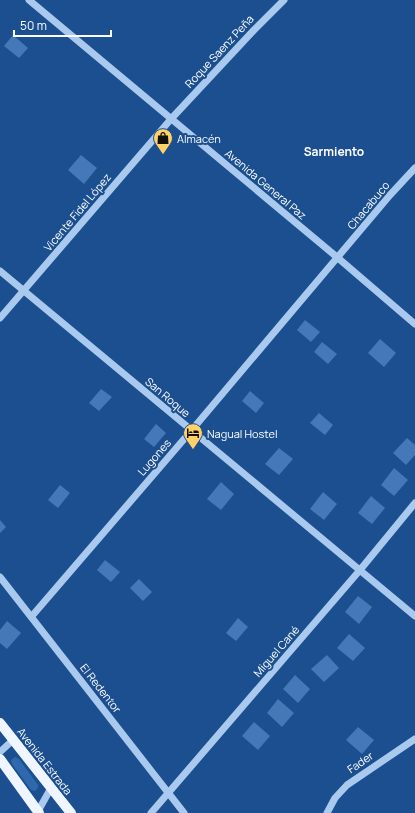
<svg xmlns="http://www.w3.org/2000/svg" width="415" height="813" font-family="Manrope,sans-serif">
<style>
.green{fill:#2e69ad}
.building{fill:#4478b7}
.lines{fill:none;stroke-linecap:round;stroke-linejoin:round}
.minor{stroke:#a9c9ee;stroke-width:7}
.major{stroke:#f0f6ff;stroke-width:10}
.labels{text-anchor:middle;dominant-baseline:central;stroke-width:4;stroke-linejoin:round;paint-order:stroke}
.street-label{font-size:11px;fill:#fff;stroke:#1b4f8f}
.poi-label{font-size:11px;fill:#fff;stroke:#1b4f8f;text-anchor:start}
.neighbourhood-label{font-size:12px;font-weight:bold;fill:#fff;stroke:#1b4f8f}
</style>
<rect width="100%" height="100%" fill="#1b4f8f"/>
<!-- green -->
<polygon class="green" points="15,757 19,759 38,785 38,788 35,791 31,790 12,764 11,760"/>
<!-- building -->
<g class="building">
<polygon points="13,35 28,48 19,58 4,46"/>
<polygon points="81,155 97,168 84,184 68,170"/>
<polygon points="305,320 320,332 311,342 297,330"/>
<polygon points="380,339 396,353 384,367 368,353"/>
<polygon points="322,342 337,354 328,364 314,352"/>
<polygon points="101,389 112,397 99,411 89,403"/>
<polygon points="250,391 264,403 256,413 242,401"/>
<polygon points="319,413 333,425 325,435 310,423"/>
<polygon points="156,424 166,433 154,447 144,439"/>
<polygon points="407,438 415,445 415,455 406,465 393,453"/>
<polygon points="279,448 293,459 279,475 265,464"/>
<polygon points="394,468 408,480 394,496 381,485"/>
<polygon points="221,482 234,494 221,510 207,499"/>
<polygon points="60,485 70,493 58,508 48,500"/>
<polygon points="323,492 337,504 324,520 310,509"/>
<polygon points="371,496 385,508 372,524 358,513"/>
<polygon points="0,520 6,527 0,533"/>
<polygon points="105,560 120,572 111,582 97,570"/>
<polygon points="139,579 152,592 143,601 130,588"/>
<polygon points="358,596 372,607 359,624 345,612"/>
<polygon points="238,618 248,627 236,641 226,633"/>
<polygon points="7,621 21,633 7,649 0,643 0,630"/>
<polygon points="349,634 365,648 353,661 337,648"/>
<polygon points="327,655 339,668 324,682 311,669"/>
<polygon points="295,675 310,689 298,703 283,689"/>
<polygon points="278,699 294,713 282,727 267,713"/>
<polygon points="254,722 270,736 258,750 242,736"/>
<polygon points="358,727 374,740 362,754 346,740"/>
</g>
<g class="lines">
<!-- minor -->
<g class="minor">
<polyline points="29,0 338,258 415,324"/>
<polyline points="0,271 415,616"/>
<polyline points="0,318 171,119 254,30 284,0"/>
<polyline points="0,577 184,813"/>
<polyline points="32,616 191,431 390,195 415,168"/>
<polyline points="0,752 13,740"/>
<polyline points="37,813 51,788"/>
<polyline points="151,813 360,570 415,503"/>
<polyline points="327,813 335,798 347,785 415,739"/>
</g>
<!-- major -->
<g class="major">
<polyline points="0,723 71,813"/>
<polyline points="0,759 39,813"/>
</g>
</g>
<!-- icons -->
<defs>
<g id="shop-pin" transform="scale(1)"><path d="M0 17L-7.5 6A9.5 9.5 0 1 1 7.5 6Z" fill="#ffd166" stroke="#1b4f8f"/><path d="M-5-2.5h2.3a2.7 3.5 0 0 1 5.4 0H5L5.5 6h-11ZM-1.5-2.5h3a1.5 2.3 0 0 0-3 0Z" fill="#111"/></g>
<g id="hotel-pin" transform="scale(1)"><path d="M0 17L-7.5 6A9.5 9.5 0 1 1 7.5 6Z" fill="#ffd166" stroke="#1b4f8f"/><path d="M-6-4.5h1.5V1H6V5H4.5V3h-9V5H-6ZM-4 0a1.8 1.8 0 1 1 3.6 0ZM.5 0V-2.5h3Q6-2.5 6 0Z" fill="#111"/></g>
</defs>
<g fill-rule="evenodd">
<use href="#shop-pin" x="163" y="138"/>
<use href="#hotel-pin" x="193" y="433"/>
</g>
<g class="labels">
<!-- street labels -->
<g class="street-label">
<text transform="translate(219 51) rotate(-47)">Roque Saenz Peña</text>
<text transform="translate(266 184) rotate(40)">Avenida General Paz</text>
<text transform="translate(368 205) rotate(-50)">Chacabuco</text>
<text transform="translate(77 212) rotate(-50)">Vicente Fidel López</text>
<text transform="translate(168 397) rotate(40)">San Roque</text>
<text transform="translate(154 457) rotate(-49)">Lugones</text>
<text transform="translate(276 651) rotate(-49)">Miguel Cané</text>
<text transform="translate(101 688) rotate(52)">El Redentor</text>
<text transform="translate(45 761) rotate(52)">Avenida Estrada</text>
<text transform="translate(360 762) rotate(-34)">Fader</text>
</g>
<!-- poi labels -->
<g class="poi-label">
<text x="177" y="138">Almacén</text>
<text x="207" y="433">Nagual Hostel</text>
</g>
<!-- neighbourhood labels -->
<g class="neighbourhood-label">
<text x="334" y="151">Sarmiento</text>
</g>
</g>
<!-- scale -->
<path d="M14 30v6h97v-6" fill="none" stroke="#ffffff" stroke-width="2"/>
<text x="20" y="30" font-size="12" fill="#ffffff" stroke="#1b4f8f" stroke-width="3" paint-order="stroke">50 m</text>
</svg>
